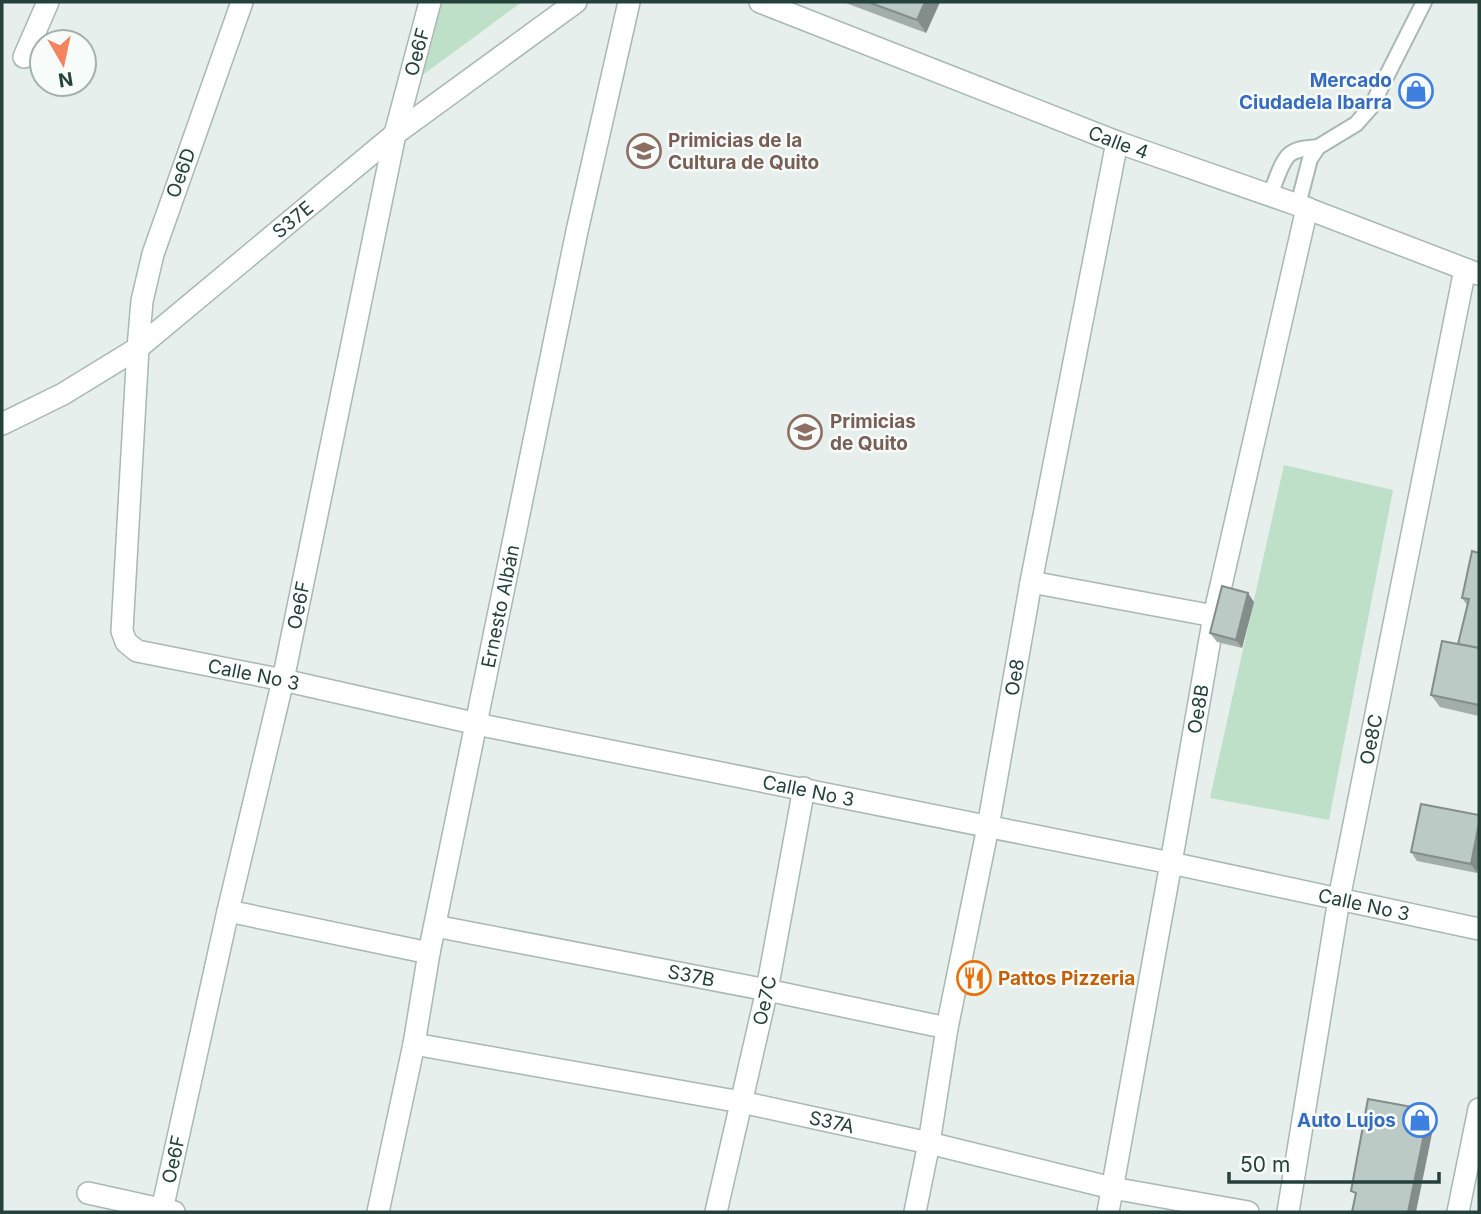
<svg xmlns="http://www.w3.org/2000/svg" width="1481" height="1214" font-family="Inter,sans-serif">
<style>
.green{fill:#bfe0c8}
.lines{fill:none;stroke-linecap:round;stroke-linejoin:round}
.lane-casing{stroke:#a8b8b2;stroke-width:18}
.street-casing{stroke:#a8b8b2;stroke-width:24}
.secondary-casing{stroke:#a4bbb3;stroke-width:24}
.lane{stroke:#fff;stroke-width:14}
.street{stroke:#fff;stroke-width:21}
.secondary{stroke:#fff;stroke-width:21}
.wall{fill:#a1aea9}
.shaded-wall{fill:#838d89}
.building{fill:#bbcac4;stroke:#838d89;stroke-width:2}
.labels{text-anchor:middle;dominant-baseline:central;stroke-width:5;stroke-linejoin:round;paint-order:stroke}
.street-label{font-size:19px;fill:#24423a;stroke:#f7fbf9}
.shop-label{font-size:19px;font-weight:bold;fill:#366cbe;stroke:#f7fbf9;text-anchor:end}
.education-label{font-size:19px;font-weight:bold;fill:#785e54;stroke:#f7fbf9;text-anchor:start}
.food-label{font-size:19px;font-weight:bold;fill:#c56008;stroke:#f7fbf9;text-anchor:start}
</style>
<rect width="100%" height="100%" fill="#e6efeb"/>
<!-- green -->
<g class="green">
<polygon points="437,2 522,2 413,82"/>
<polygon points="1284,465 1393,490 1329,820 1210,798"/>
</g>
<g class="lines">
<!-- lane casing -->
<g class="lane-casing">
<g id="lane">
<path d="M1270 195C1275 184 1281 161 1290 154 1298 148 1309 148 1318 147"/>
<polyline points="1298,205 1310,159 1318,147 1356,124 1371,107 1424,2"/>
</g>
</g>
<!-- street casing -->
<g class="street-casing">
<g id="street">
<path id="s1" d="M242 2 153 254 142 301 138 348 122 631 126 642 137 651 283 680 491 727 1171 863 1479 929"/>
<path id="s2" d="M760 2 1117 142 1298 205 1478 274"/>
<polyline points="24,57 48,2"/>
<path id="s3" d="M2 424 63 394 138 348 395 134 576 2"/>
<polyline points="1031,582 1214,616"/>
<polyline points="228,911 429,953"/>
<path id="s4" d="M435 926 767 990 947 1028"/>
<path id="s5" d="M414 1044 741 1102 929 1143 1112 1188 1248 1212"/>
<polyline points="88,1193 174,1212"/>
<path id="s6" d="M162 1210 228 911 283 680 395 134 430 2"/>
<path id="s7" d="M378 1212 414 1044 429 953 577 231 629 2"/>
<path id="s8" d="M716 1212 767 990 804 788"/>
<path id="s9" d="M915 1212 929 1143 947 1028 988 827 1031 582 1117 142"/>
<path id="s10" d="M1108 1212 1171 863 1214 616 1307 208"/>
<path id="s11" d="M1288 1212 1339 899 1465 269"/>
</g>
</g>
<!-- secondary casing -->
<g class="secondary-casing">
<polyline id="secondary" points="1458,1212 1479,1109"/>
</g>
<!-- lane -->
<use href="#lane" class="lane"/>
<!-- street -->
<use href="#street" class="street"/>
<!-- secondary -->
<use href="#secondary" class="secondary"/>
</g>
<!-- wall -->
<g class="wall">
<polygon points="843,2 940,2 926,33"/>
<polygon points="1479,553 1479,716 1440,707 1431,695 1458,644 1467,605 1462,598"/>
<polygon points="1254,602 1242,648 1217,642 1210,633"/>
<polygon points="1479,815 1479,863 1477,873 1417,861 1411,852"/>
</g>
<!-- shaded-wall -->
<g class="shaded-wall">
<polygon points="925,2 940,2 926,33 917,20"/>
<polygon points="1248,593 1254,602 1242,648 1236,640"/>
<polygon points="1479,823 1479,863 1477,873 1471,864"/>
<polygon points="1429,1110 1435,1119 1416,1212 1408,1212"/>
</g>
<!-- building -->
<g class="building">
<polygon points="868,2 925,2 917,20"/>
<polygon points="1472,551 1479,553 1479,648 1458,644 1469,599 1462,598"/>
<polygon points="1222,586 1248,593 1236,640 1210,633"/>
<polygon points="1442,641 1479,648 1479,705 1431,695"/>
<polygon points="1421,804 1479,815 1479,823 1471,864 1411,852"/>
<polygon points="1368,1099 1429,1110 1408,1212 1352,1212 1356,1193 1351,1191"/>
</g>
<!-- icons -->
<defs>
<g id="shop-ring" transform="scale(1.75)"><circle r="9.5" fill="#f7fbf9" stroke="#3f7fe0" stroke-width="1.5"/><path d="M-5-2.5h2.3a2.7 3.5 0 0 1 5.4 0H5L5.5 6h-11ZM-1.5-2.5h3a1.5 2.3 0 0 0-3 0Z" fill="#3f7fe0"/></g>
<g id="school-ring" transform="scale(1.75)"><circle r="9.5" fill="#f7fbf9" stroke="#8d6e63" stroke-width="1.5"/><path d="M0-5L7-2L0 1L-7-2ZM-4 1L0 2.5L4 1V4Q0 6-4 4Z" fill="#8d6e63"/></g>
<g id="university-ring" transform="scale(1.75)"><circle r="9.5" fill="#f7fbf9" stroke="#8d6e63" stroke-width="1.5"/><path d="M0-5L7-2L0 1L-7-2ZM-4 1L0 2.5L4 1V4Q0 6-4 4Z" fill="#8d6e63"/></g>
<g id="restaurant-ring" transform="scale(1.75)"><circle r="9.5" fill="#f7fbf9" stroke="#e8710a" stroke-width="1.5"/><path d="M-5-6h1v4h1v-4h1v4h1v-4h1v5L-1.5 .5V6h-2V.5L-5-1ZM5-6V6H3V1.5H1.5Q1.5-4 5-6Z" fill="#e8710a"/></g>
</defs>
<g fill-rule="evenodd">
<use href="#shop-ring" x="1416" y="91"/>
<use href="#school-ring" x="644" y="151"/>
<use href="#university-ring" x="805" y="432"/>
<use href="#restaurant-ring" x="974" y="978"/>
<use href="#shop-ring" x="1420" y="1120"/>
</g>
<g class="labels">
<!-- street labels -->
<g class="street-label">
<text stroke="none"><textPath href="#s6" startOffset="1186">Oe6F</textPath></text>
<text stroke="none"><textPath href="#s2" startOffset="385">Calle 4</textPath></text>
<text transform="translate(181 173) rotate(-70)">Oe6D</text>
<text stroke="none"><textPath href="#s3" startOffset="357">S37E</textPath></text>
<text stroke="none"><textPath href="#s6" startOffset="620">Oe6F</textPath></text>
<text stroke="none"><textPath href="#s7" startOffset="618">Ernesto Albán</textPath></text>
<text stroke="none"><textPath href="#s1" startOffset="791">Calle No 3</textPath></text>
<text stroke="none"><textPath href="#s9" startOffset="544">Oe8</textPath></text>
<text stroke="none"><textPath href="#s10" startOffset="511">Oe8B</textPath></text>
<text stroke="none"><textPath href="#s11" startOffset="480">Oe8C</textPath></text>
<text stroke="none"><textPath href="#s1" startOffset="1358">Calle No 3</textPath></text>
<text stroke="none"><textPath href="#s1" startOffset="1925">Calle No 3</textPath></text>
<text stroke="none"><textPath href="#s4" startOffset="261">S37B</textPath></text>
<text stroke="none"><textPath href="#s8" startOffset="217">Oe7C</textPath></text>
<text stroke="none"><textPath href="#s5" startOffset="425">S37A</textPath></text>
<text stroke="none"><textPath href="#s6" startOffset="52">Oe6F</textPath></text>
</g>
<!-- shop labels -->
<g class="shop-label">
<text x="1392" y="80">Mercado<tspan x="1392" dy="22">Ciudadela Ibarra</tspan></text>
<text x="1396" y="1120">Auto Lujos</text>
</g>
<!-- education labels -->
<g class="education-label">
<text x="668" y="140">Primicias de la<tspan x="668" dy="22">Cultura de Quito</tspan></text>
<text x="830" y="421">Primicias<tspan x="830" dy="22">de Quito</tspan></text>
</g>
<!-- food labels -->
<g class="food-label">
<text x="998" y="978">Pattos Pizzeria</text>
</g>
</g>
<!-- border -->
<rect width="1481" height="1214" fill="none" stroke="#24423a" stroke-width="7"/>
<!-- north arrow -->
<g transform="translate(63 63) rotate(171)"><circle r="33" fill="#f7fbf9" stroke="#a3b1ad" stroke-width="2"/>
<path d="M0-5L12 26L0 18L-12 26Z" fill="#f4845f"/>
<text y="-10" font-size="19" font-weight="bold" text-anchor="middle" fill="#24423a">N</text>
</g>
<!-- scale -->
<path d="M1229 1172v10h210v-10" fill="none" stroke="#24423a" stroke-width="3.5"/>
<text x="1240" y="1172" font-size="21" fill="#24423a" stroke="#f7fbf9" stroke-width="5" paint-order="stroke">50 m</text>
</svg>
